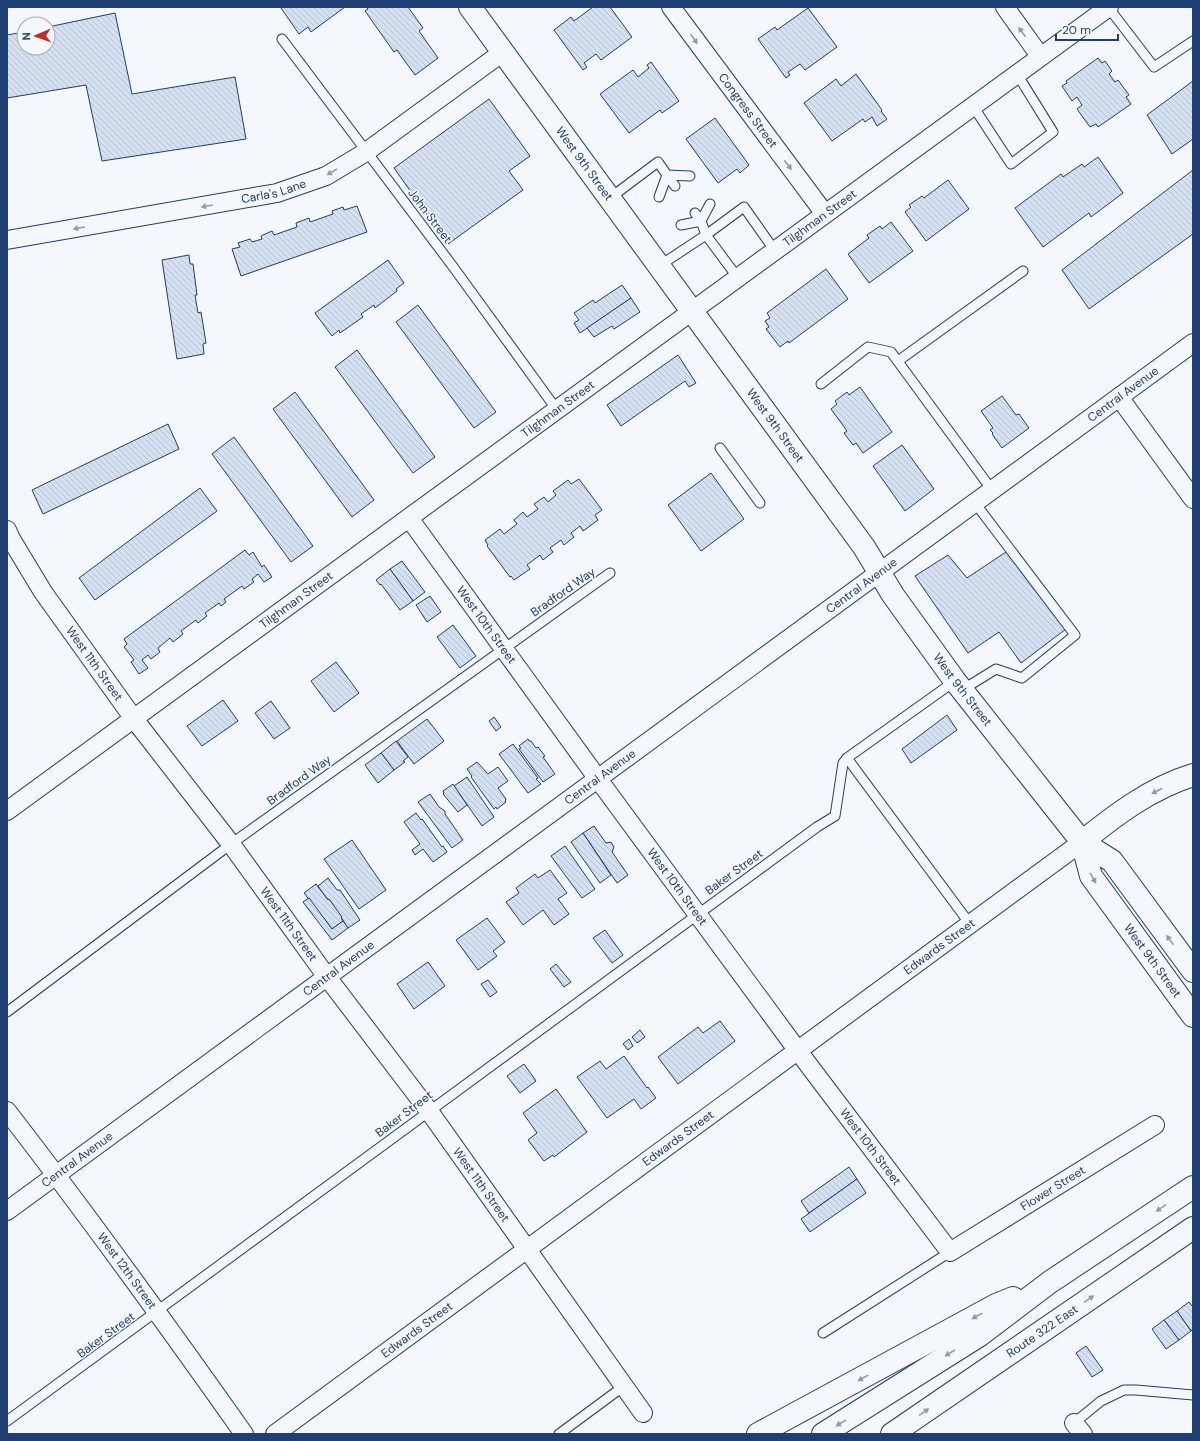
<svg xmlns="http://www.w3.org/2000/svg" width="1200" height="1441" font-family="'DM Sans',sans-serif">
<style>
.building{fill:url(#building-back-hatch);stroke:#1d3f73}
.lines{fill:none;stroke-linecap:round;stroke-linejoin:round}
.lane-casing{stroke:#1d3f73;stroke-width:11}
.street-casing{stroke:#1d3f73;stroke-width:20}
.primary-casing{stroke:#1d3f73;stroke-width:24}
.highway-casing{stroke:#1d3f73;stroke-width:24}
.lane{stroke:#f4f7fb;stroke-width:9}
.street{stroke:#f4f7fb;stroke-width:18}
.primary{stroke:#f4f7fb;stroke-width:22}
.highway{stroke:#f4f7fb;stroke-width:22}
.oneway{fill:#889bb7}
.labels{text-anchor:middle;dominant-baseline:central;stroke-width:3;stroke-linejoin:round;paint-order:stroke}
.street-label{font-size:12px;fill:#1d3f73;stroke:#f4f7fb}
</style>
<defs>
<pattern id="building-back-hatch" width="6" height="6" patternUnits="userSpaceOnUse"><rect width="6" height="6" fill="#d5e0f0"/><path d="M-1 5l2 2M0 0l6 6M5-1l2 2" fill="none" stroke="#b6c1d1"/></pattern>
</defs>
<rect width="100%" height="100%" fill="#f4f7fb"/>
<!-- building -->
<g class="building">
<polygon points="283,7 345,7 311,32 308,27 299,34 281,8"/>
<polygon points="366,7 408,7 423,28 419,31 438,58 415,75 397,50 394,52 365,11 368,9"/>
<polygon points="593,7 610,7 632,37 601,60 596,54 584,63 587,67 583,70 554,30 571,17 574,21"/>
<polygon points="808,8 837,47 805,70 800,64 788,72 790,75 786,78 758,39 775,27 777,30"/>
<polygon points="115,13 132,94 235,77 246,139 102,161 86,85 7,98 7,35 24,32 24,48 48,48 48,27"/>
<polygon points="1098,58 1102,63 1105,61 1112,71 1109,74 1115,82 1118,80 1129,95 1126,97 1131,104 1098,127 1096,124 1090,127 1077,109 1082,105 1077,97 1072,101 1062,86 1067,83 1066,81"/>
<polygon points="651,62 679,101 662,113 660,110 629,133 600,94 633,70 638,77 649,68 647,65"/>
<polygon points="856,74 882,110 881,111 887,119 877,126 872,117 865,122 863,119 832,141 804,103 836,79 841,86"/>
<polygon points="1193,81 1193,139 1172,154 1147,115"/>
<polygon points="489,99 530,156 509,171 523,190 448,244 394,168"/>
<polygon points="715,118 749,165 740,173 737,169 718,183 686,139"/>
<polygon points="1098,157 1123,193 1091,217 1089,213 1043,247 1015,208 1061,174 1063,177 1082,164 1084,167"/>
<polygon points="1193,170 1193,234 1089,309 1062,270"/>
<polygon points="948,180 969,209 926,241 905,212 911,207 909,205 922,196 924,198"/>
<polygon points="357,206 367,232 241,276 232,249 240,247 238,243 250,239 252,242 262,239 261,236 272,231 274,235 297,227 296,223 309,218 310,222 333,214 332,211 343,207 344,210"/>
<polygon points="891,222 913,251 869,283 848,254 869,238 867,235 880,226 882,229"/>
<polygon points="189,255 190,264 193,264 197,295 195,295 198,313 201,312 206,343 203,344 204,354 177,359 162,260"/>
<polygon points="388,260 404,283 396,289 397,291 375,308 374,305 361,314 363,317 340,333 339,330 332,336 315,313"/>
<polygon points="826,269 848,299 789,343 788,341 780,347 766,329 769,327 765,321 770,318 767,313"/>
<polygon points="622,285 631,298 580,333 574,323 579,320 574,313 593,300 595,303"/>
<polygon points="631,298 640,312 614,329 612,326 594,337 587,328"/>
<polygon points="418,305 496,412 474,428 396,322"/>
<polygon points="357,350 435,457 413,473 335,367"/>
<polygon points="678,355 696,383 689,387 685,381 621,426 607,405"/>
<polygon points="860,387 892,432 863,453 856,443 853,445 844,433 847,431 831,409 837,404 835,401 847,392 849,395"/>
<polygon points="295,392 374,500 352,517 273,409"/>
<polygon points="1002,396 1016,415 1019,414 1029,428 1002,448 992,434 993,433 990,430 993,428 981,411"/>
<polygon points="168,424 179,449 43,514 32,490"/>
<polygon points="234,437 313,546 291,562 212,454"/>
<polygon points="902,445 934,489 905,511 873,466"/>
<polygon points="711,473 744,519 701,551 668,505"/>
<polygon points="579,479 602,510 595,515 598,520 583,531 580,526 571,533 574,537 564,545 561,540 550,548 553,552 543,560 540,555 527,565 530,569 514,580 511,576 510,577 487,546 488,545 485,540 500,529 504,534 517,524 514,520 523,512 527,517 538,509 534,504 544,497 548,502 556,495 553,491 568,480 571,484"/>
<polygon points="200,488 217,511 95,600 79,578"/>
<polygon points="245,550 249,555 253,552 262,567 264,565 272,577 264,582 258,574 252,579 254,582 244,589 242,586 224,599 226,602 221,606 219,603 205,613 207,616 198,623 196,620 181,631 183,634 173,642 170,638 158,648 160,652 151,659 148,655 142,660 148,668 139,674 131,662 134,660 124,647 127,644 124,639"/>
<polygon points="1006,552 1066,629 1021,663 999,632 968,653 915,576 948,555 967,578"/>
<polygon points="402,561 425,592 413,601 390,569"/>
<polygon points="390,569 413,601 400,610 381,584 380,585 376,580"/>
<polygon points="430,596 441,612 427,622 416,605"/>
<polygon points="453,625 476,656 460,668 437,637"/>
<polygon points="336,662 359,693 334,712 311,681"/>
<polygon points="223,700 238,721 202,746 187,726"/>
<polygon points="271,701 290,728 274,739 255,713"/>
<polygon points="947,715 957,730 911,763 902,749"/>
<polygon points="494,717 501,727 496,731 489,721"/>
<polygon points="427,719 444,741 414,764 397,741"/>
<polygon points="528,739 529,741 531,741 536,748 538,747 545,756 543,757 555,774 543,782 519,749 521,748 519,746"/>
<polygon points="396,741 408,757 403,761 405,762 394,770 381,753"/>
<polygon points="513,744 538,778 536,779 541,784 528,793 499,754"/>
<polygon points="381,753 394,770 378,783 365,765"/>
<polygon points="477,762 488,774 498,767 508,781 498,788 506,799 505,801 506,802 497,809 496,807 494,809 471,777 472,776 467,769"/>
<polygon points="467,777 494,817 482,826 454,786"/>
<polygon points="453,784 467,805 458,812 443,794 444,793 443,791"/>
<polygon points="430,794 439,807 445,811 445,814 463,840 452,848 418,802"/>
<polygon points="416,813 421,820 422,819 442,847 443,846 447,852 433,862 423,849 415,855 412,850 420,844 404,822"/>
<polygon points="594,826 606,843 611,842 614,847 612,852 628,875 617,883 583,833"/>
<polygon points="583,833 611,875 600,883 571,842"/>
<polygon points="352,840 386,890 359,909 324,859"/>
<polygon points="565,846 595,889 582,898 551,856"/>
<polygon points="550,870 567,893 558,899 569,914 554,925 543,910 523,925 506,902 519,893 516,888 535,874 538,878"/>
<polygon points="328,878 337,890 340,890 360,920 348,928 329,899 328,900 318,886"/>
<polygon points="316,884 328,900 329,899 342,917 341,918 343,921 332,929 304,893"/>
<polygon points="309,898 332,929 343,921 348,928 332,940 303,902"/>
<polygon points="487,918 505,942 493,951 497,956 478,970 456,940"/>
<polygon points="605,930 623,955 612,963 593,938"/>
<polygon points="428,962 445,986 414,1009 397,984"/>
<polygon points="556,964 571,982 564,987 550,969"/>
<polygon points="488,980 497,992 490,997 481,984"/>
<polygon points="720,1021 735,1041 678,1084 658,1057 698,1027 703,1033"/>
<polygon points="640,1030 645,1037 637,1043 632,1037"/>
<polygon points="629,1039 633,1046 628,1050 623,1044"/>
<polygon points="624,1056 647,1088 648,1087 656,1098 641,1109 634,1099 607,1118 577,1077 600,1061 606,1069"/>
<polygon points="524,1064 536,1081 520,1093 507,1076"/>
<polygon points="556,1089 587,1132 554,1157 553,1155 544,1161 528,1140 537,1133 523,1113"/>
<polygon points="849,1167 857,1179 809,1213 801,1201"/>
<polygon points="857,1179 866,1193 810,1232 801,1219"/>
<polygon points="1189,1302 1193,1307 1193,1329 1191,1331 1177,1311"/>
<polygon points="1177,1311 1191,1331 1179,1340 1164,1320"/>
<polygon points="1164,1320 1179,1340 1166,1349 1152,1329"/>
<polygon points="1086,1346 1103,1370 1092,1377 1076,1353"/>
</g>
<g class="lines">
<!-- lane casing -->
<g class="lane-casing">
<g id="lane">
<polyline points="1108,7 1154,67 1193,41"/>
<polyline points="282,39 454,268 557,410"/>
<polyline points="973,106 1011,164 1053,132 1017,74"/>
<polyline points="659,197 667,175 675,186"/>
<polyline points="610,198 658,162 667,175 690,176"/>
<polyline points="695,213 701,221 710,204"/>
<polyline points="681,225 701,221 706,235 738,278"/>
<polyline points="659,266 706,235 744,207 775,251"/>
<polyline points="898,361 1023,271"/>
<polyline points="821,384 868,347 891,352 992,490"/>
<polyline points="720,448 760,503"/>
<polyline points="962,690 996,669 1022,678 1075,635 975,503"/>
<polyline points="847,758 970,924"/>
<polyline points="7,1012 231,844 610,573"/>
<polyline points="823,1333 950,1252"/>
<path d="M7 1421C278 1225 546 1023 817 827L835 816 843 763 847 758 955 681"/>
<polyline points="1074,1423 1101,1401 1124,1390 1136,1390 1193,1395"/>
<polyline points="559,1434 624,1386"/>
</g>
</g>
<!-- street casing -->
<g class="street-casing">
<g id="street">
<path id="s1" d="M671 7 825 214"/>
<polyline points="1005,7 1040,56"/>
<path id="s2" d="M7 240 277 193 326 176 366 152 503 52"/>
<polyline points="1119,397 1193,499"/>
<path id="s3" d="M409 518 598 779 798 1051 950 1252 1155 1125"/>
<path id="s4" d="M7 530 11 539 43 592 134 719 231 844 327 977 429 1111 643 1413"/>
<path id="s5" d="M7 811 1109 7"/>
<path id="s6" d="M7 1111C89 1217 167 1325 244 1434"/>
<path id="s7" d="M7 1211 1193 343"/>
<polyline points="1074,1423 1083,1434"/>
<path id="s8" d="M275 1434 1082 842"/>
</g>
</g>
<!-- primary casing -->
<g class="primary-casing">
<g id="primary">
<path id="s9" d="M470 7 864 547 893 595 955 681 1082 842 1112 861 1193 971"/>
<path id="s10" d="M1082 842 1091 876 1193 1016"/>
</g>
</g>
<!-- highway casing -->
<g class="highway-casing">
<g id="highway">
<path d="M1082 842C1115 815 1151 788 1193 775"/>
<polyline points="758,1434 996,1305 1013,1298"/>
<polyline points="823,1434 980,1335 1050,1282 1193,1187"/>
<path id="s11" d="M892 1434 1193 1228"/>
</g>
</g>
<!-- lane -->
<use href="#lane" class="lane"/>
<!-- street -->
<use href="#street" class="street"/>
<!-- primary -->
<use href="#primary" class="primary"/>
<!-- highway -->
<use href="#highway" class="highway"/>
</g>
<!-- one-way arrows -->
<defs><path id="oneway-solid" d="M-6-.8H1V-3.2L6.5 0L1 3.2V.8H-6Z"/></defs>
<g class="oneway">
<use href="#oneway-solid" transform="translate(1022 32) rotate(-126)"/>
<use href="#oneway-solid" transform="translate(694 39) rotate(54)"/>
<use href="#oneway-solid" transform="translate(788 165) rotate(53)"/>
<use href="#oneway-solid" transform="translate(332 172) rotate(149)"/>
<use href="#oneway-solid" transform="translate(207 206) rotate(170)"/>
<use href="#oneway-solid" transform="translate(79 228) rotate(170)"/>
<use href="#oneway-solid" transform="translate(1157 791) rotate(153)"/>
<use href="#oneway-solid" transform="translate(1093 878) rotate(60)"/>
<use href="#oneway-solid" transform="translate(1170 940) rotate(-126)"/>
<use href="#oneway-solid" transform="translate(1161 1208) rotate(146)"/>
<use href="#oneway-solid" transform="translate(1089 1299) rotate(-34)"/>
<use href="#oneway-solid" transform="translate(977 1316) rotate(151)"/>
<use href="#oneway-solid" transform="translate(950 1353) rotate(148)"/>
<use href="#oneway-solid" transform="translate(863 1378) rotate(151)"/>
<use href="#oneway-solid" transform="translate(924 1412) rotate(-34)"/>
<use href="#oneway-solid" transform="translate(841 1423) rotate(148)"/>
</g>
<g class="labels">
<!-- street labels -->
<g class="street-label">
<text stroke="none"><textPath href="#s1" startOffset="129">Congress Street</textPath></text>
<text stroke="none"><textPath href="#s9" startOffset="194">West 9th Street</textPath></text>
<text stroke="none"><textPath href="#s2" startOffset="271">Carla's Lane</textPath></text>
<text transform="translate(430 216) rotate(53)">John Street</text>
<text stroke="none"><textPath href="#s5" startOffset="1006">Tilghman Street</textPath></text>
<text stroke="none"><textPath href="#s7" startOffset="1383">Central Avenue</textPath></text>
<text stroke="none"><textPath href="#s5" startOffset="682">Tilghman Street</textPath></text>
<text stroke="none"><textPath href="#s9" startOffset="518">West 9th Street</textPath></text>
<text stroke="none"><textPath href="#s7" startOffset="1059">Central Avenue</textPath></text>
<text transform="translate(563 592) rotate(-35)">Bradford Way</text>
<text stroke="none"><textPath href="#s5" startOffset="358">Tilghman Street</textPath></text>
<text stroke="none"><textPath href="#s3" startOffset="132">West 10th Street</textPath></text>
<text stroke="none"><textPath href="#s4" startOffset="160">West 11th Street</textPath></text>
<text stroke="none"><textPath href="#s9" startOffset="842">West 9th Street</textPath></text>
<text stroke="none"><textPath href="#s7" startOffset="735">Central Avenue</textPath></text>
<text transform="translate(299 780) rotate(-36)">Bradford Way</text>
<text transform="translate(734 872) rotate(-36)">Baker Street</text>
<text stroke="none"><textPath href="#s3" startOffset="456">West 10th Street</textPath></text>
<text stroke="none"><textPath href="#s4" startOffset="485">West 11th Street</textPath></text>
<text stroke="none"><textPath href="#s8" startOffset="824">Edwards Street</textPath></text>
<text stroke="none"><textPath href="#s10" startOffset="140">West 9th Street</textPath></text>
<text stroke="none"><textPath href="#s7" startOffset="411">Central Avenue</textPath></text>
<text transform="translate(404 1114) rotate(-37)">Baker Street</text>
<text stroke="none"><textPath href="#s8" startOffset="500">Edwards Street</textPath></text>
<text stroke="none"><textPath href="#s3" startOffset="780">West 10th Street</textPath></text>
<text stroke="none"><textPath href="#s7" startOffset="87">Central Avenue</textPath></text>
<text stroke="none"><textPath href="#s4" startOffset="809">West 11th Street</textPath></text>
<text stroke="none"><textPath href="#s3" startOffset="1033">Flower Street</textPath></text>
<text stroke="none"><textPath href="#s6" startOffset="200">West 12th Street</textPath></text>
<text stroke="none"><textPath href="#s8" startOffset="176">Edwards Street</textPath></text>
<text stroke="none"><textPath href="#s11" startOffset="182">Route 322 East</textPath></text>
<text transform="translate(106 1335) rotate(-36)">Baker Street</text>
</g>
</g>
<!-- border -->
<rect width="1200" height="1441" fill="none" stroke="#1d3f73" stroke-width="16"/>
<!-- north arrow -->
<g transform="translate(36 36) rotate(268)"><circle r="19" fill="#f4f7fb" stroke="#9eadc5"/>
<path d="M0-3L7 15L0 10L-7 15Z" fill="#c62828"/>
<text y="-6" font-size="11" font-weight="bold" text-anchor="middle" fill="#1d3f73">N</text>
</g>
<!-- scale -->
<path d="M1056 34v6h62v-6" fill="none" stroke="#1d3f73" stroke-width="2"/>
<text x="1062" y="34" font-size="12" fill="#1d3f73" stroke="#f4f7fb" stroke-width="3" paint-order="stroke">20 m</text>
</svg>
